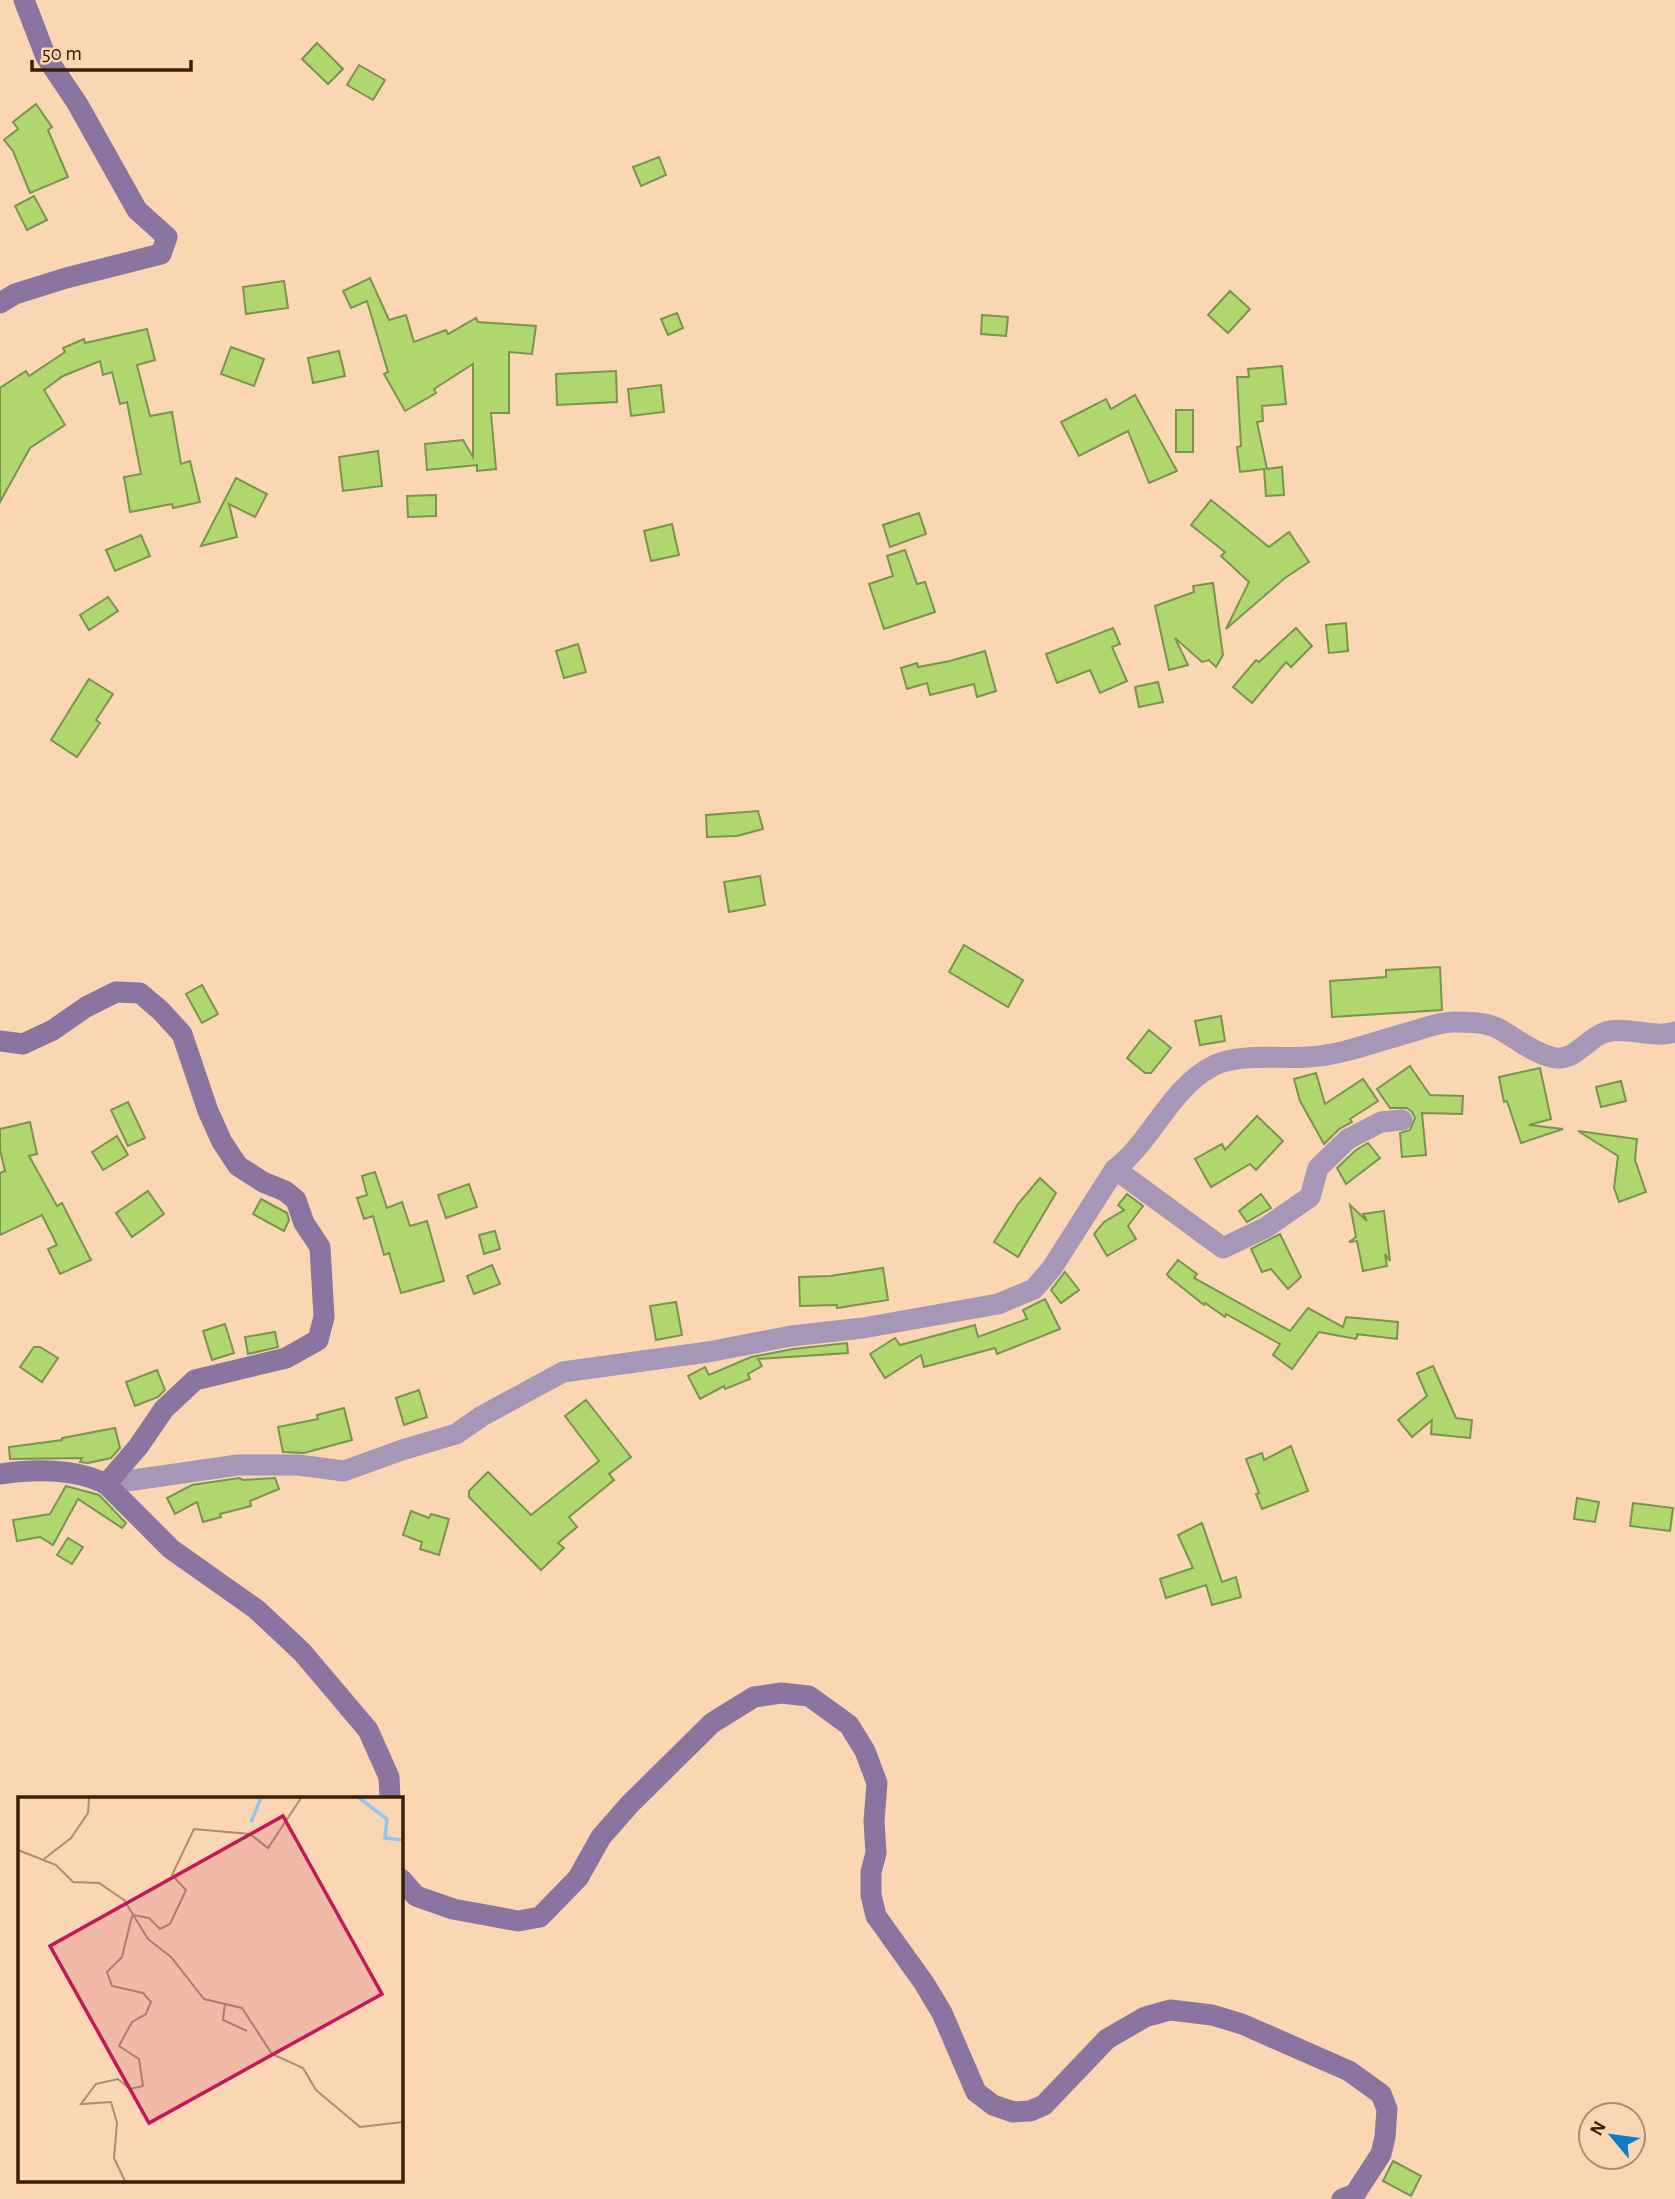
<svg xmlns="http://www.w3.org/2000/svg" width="1675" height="2199" font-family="'Alegreya Sans',sans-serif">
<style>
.building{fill:#b0d66e;stroke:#7a944d;stroke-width:2}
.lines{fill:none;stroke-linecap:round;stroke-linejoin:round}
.street{stroke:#a597b5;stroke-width:21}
.secondary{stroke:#8975a0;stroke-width:21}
.inset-river{fill:none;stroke:#92c5f2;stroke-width:3.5}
.inset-road{fill:none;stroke:#ac8d6e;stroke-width:2}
.view{fill:#c2185b;fill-opacity:0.15;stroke:#c2185b;stroke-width:3.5}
.inset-edge{fill:none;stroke:#362007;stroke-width:3.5}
</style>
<rect width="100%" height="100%" fill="#fad6b3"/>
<!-- building -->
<g class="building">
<polygon points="317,43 343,69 328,84 302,59"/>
<polygon points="359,65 385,80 373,100 347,85"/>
<polygon points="36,104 52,127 48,130 68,177 30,193 13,151 4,140 18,129 13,122"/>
<polygon points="659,157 666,175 641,186 633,167"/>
<polygon points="34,196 47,220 27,230 15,206"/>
<polygon points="370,278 389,320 406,315 414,342 446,330 448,334 476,318 478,322 536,326 532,354 509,352 509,413 491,413 496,469 477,471 477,465 427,470 425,444 463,440 473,457 473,364 434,389 436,393 405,411 384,374 388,372 367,301 351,308 343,291"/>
<polygon points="284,281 288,308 246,314 243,287"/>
<polygon points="1230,291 1250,309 1228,333 1208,315"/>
<polygon points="677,313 683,328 668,335 661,319"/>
<polygon points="982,315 1008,317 1006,336 981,334"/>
<polygon points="147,329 155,360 137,365 150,416 172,412 181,464 190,461 200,502 173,508 172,504 130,512 124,477 141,474 127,402 120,404 112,372 103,375 100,361 63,376 44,390 65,425 30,448 0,502 0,388 26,371 29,376 65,352 63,348 84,339 85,343"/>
<polygon points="231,347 264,359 254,386 221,374"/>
<polygon points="339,351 345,376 313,383 308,358"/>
<polygon points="1282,366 1286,404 1262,406 1263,421 1257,422 1267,469 1282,467 1284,495 1266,496 1264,469 1240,472 1237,447 1241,446 1237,377 1249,377 1248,369"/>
<polygon points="616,371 617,402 557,405 556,374"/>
<polygon points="661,385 664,412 631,416 628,389"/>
<polygon points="1135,395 1177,471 1149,483 1128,431 1079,456 1061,422 1106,399 1111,409"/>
<rect x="1176" y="410" width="17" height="42"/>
<polygon points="378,451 382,486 343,491 339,457"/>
<polygon points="236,478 267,494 255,517 229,504 237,537 201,546"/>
<polygon points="436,495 436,516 408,517 407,496"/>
<polygon points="1211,500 1269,547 1289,532 1309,562 1285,578 1226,629 1249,582 1221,556 1225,552 1191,525"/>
<polygon points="919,513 926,534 890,547 883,525"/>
<polygon points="672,524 679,555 651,561 644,531"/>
<polygon points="141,535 150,556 115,571 106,550"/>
<polygon points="905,550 917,584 925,582 935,612 884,629 869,584 893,576 887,556"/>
<polygon points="1213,583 1223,655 1216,667 1209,660 1202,662 1175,638 1188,665 1169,670 1155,606 1194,592 1193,586"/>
<polygon points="108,597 118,611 89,630 80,615"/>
<polygon points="1346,623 1348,651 1329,653 1326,625"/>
<polygon points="1113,628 1120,644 1112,647 1127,681 1100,693 1090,670 1057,683 1046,654"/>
<polygon points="1296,628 1312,646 1291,667 1286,662 1252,703 1233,687 1256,660 1259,662"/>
<polygon points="578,644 586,672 564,678 556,651"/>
<polygon points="985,651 996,691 977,697 974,684 930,695 927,683 907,689 901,668 917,663 918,667 950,661"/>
<polygon points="89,679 113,694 96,720 100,723 77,757 51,740"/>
<polygon points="1158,682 1163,702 1139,707 1135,687"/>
<polygon points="758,811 763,829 737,836 707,837 706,815"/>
<polygon points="760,876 765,905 729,912 724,882"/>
<polygon points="964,945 1023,980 1008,1007 949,972"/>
<polygon points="1440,967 1442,1010 1332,1017 1330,981 1386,977 1386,970"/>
<polygon points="202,985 218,1014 202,1023 186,994"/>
<polygon points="1221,1016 1225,1041 1200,1045 1195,1021"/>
<polygon points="1149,1030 1171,1048 1151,1073 1145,1073 1127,1058"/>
<polygon points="1410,1066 1430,1095 1463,1096 1462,1114 1422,1113 1426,1155 1402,1157 1400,1133 1410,1130 1415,1118 1412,1112 1407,1108 1390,1108 1377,1089"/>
<polygon points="1540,1068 1551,1119 1529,1125 1563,1129 1521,1143 1507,1101 1504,1102 1499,1077"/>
<polygon points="1316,1073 1325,1104 1363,1079 1378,1101 1350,1119 1352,1122 1339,1129 1324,1144 1300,1101 1294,1079"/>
<polygon points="1621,1081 1626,1101 1601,1107 1596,1087"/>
<polygon points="128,1102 145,1138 128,1146 111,1110"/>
<polygon points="1257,1116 1283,1141 1256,1170 1250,1164 1211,1187 1195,1159 1222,1144 1225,1150"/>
<polygon points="30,1122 37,1154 29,1156 57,1206 62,1203 91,1260 60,1274 48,1249 57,1245 42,1215 0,1235 0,1173 5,1171 0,1150 0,1129"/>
<polygon points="1578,1131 1637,1139 1635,1160 1646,1192 1619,1202 1614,1188 1618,1156"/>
<polygon points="117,1136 128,1155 103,1170 92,1152"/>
<polygon points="1368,1143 1380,1158 1346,1184 1337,1168 1356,1150"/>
<polygon points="375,1172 387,1208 402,1202 410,1226 427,1221 444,1281 401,1293 389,1253 384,1255 373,1216 364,1219 357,1198 367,1195 362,1176"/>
<polygon points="1040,1178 1056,1193 1018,1257 994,1242 1018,1204"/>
<polygon points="469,1184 477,1207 446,1218 438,1195"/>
<polygon points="148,1191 164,1214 132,1237 116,1213"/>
<polygon points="1127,1194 1143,1206 1128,1226 1136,1239 1107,1256 1094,1234 1104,1222 1124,1210 1118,1205"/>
<polygon points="1261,1194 1271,1208 1247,1222 1239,1211"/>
<polygon points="261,1199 287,1213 289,1220 284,1231 253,1214"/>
<polygon points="1350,1205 1367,1221 1363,1214 1384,1211 1390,1261 1385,1254 1387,1266 1363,1271 1357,1241 1349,1242 1356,1237"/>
<polygon points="495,1231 500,1249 484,1254 479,1235"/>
<polygon points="1280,1234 1301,1277 1288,1289 1271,1269 1262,1272 1251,1249"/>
<polygon points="1178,1260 1197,1274 1194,1278 1290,1331 1308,1308 1343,1327 1346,1317 1398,1322 1397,1339 1356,1334 1358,1335 1356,1339 1319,1332 1292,1369 1273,1355 1280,1344 1226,1314 1225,1317 1205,1303 1204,1305 1169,1277 1167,1274"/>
<polygon points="492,1265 500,1284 474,1294 467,1276"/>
<polygon points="883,1268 888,1300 837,1308 837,1305 800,1306 799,1277 830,1276"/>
<polygon points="1065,1272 1079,1290 1061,1303 1051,1290"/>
<polygon points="1045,1299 1060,1329 997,1354 995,1348 924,1367 921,1355 885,1378 870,1354 895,1338 900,1345 975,1325 978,1337 1027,1319 1023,1310"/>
<polygon points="676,1302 682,1335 656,1340 650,1306"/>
<polygon points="225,1324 234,1353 212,1360 203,1331"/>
<polygon points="275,1332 278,1347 248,1354 245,1337"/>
<polygon points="847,1343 848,1353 758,1359 762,1366 748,1374 750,1379 725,1389 724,1386 700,1399 688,1376 705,1367 709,1375 751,1357 793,1349"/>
<polygon points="34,1347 40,1347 58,1358 42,1382 20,1367"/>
<polygon points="1433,1366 1456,1418 1472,1420 1470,1438 1431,1434 1432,1420 1412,1437 1398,1420 1427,1396 1417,1373"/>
<polygon points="157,1370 165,1390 158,1397 135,1406 126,1382"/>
<polygon points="419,1390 427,1417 404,1425 396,1398"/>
<polygon points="586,1400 631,1457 609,1474 614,1480 569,1517 577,1527 558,1543 564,1548 541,1570 469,1497 469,1491 488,1472 531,1515 599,1461 565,1416"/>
<polygon points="344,1408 352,1440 304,1453 283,1452 278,1427 318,1419 317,1415"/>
<polygon points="115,1428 120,1448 111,1458 88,1463 80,1462 82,1458 10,1459 9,1447 62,1440 62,1438"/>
<polygon points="1291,1446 1308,1491 1262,1509 1256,1494 1259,1493 1246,1459 1262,1453 1264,1460"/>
<polygon points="239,1478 243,1480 275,1478 279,1489 250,1501 251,1506 220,1514 221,1517 203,1522 197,1502 175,1514 167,1498 192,1485"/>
<polygon points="66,1486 99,1495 126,1523 122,1528 78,1499 53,1545 40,1537 17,1541 13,1520 50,1514"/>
<polygon points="1577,1498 1599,1502 1595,1522 1574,1519"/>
<polygon points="1633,1503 1673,1508 1670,1531 1630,1526"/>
<polygon points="411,1511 429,1518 431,1514 449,1519 439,1555 420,1549 422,1542 403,1535"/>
<polygon points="1202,1523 1222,1582 1236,1577 1241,1597 1212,1605 1206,1585 1166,1598 1160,1579 1193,1568 1178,1535"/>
<polygon points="68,1538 83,1547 72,1564 57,1555"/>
<polygon points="1393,2161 1421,2176 1411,2196 1383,2181"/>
</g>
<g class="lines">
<!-- street -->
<g class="street">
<polyline points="1115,1169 1223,1248 1265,1228 1310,1197 1318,1168 1348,1139 1381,1122 1402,1120"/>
<path d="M106 1484 238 1465H298L344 1471 402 1450 456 1434 482 1416 563 1372 708 1352 791 1336 863 1328 998 1304 1034 1289 1052 1268 1115 1169C1153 1140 1169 1089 1213 1066 1238 1053 1280 1059 1308 1057 1343 1055 1377 1041 1411 1032 1425 1028 1439 1022 1453 1022 1467 1022 1482 1022 1495 1027 1514 1036 1529 1051 1551 1057 1574 1064 1586 1038 1606 1032 1629 1026 1652 1039 1675 1032"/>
</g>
<!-- secondary -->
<g class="secondary">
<polyline points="0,303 15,294 66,278 161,254 167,237 137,210 77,103 46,57 24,0"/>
<polyline points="0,1041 23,1044 53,1030 86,1007 116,992 140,993 161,1011 182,1034 208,1111 222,1142 238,1166 263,1182 285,1191 296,1200 304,1223 320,1247 324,1317 318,1340 286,1358 195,1380 164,1409 138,1447 106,1484"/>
<path d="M0 1474C34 1469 74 1468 106 1484L171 1549 256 1609 302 1652 368 1730 389 1777 390 1798"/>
<polyline points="401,1879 416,1896 453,1909 518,1921 540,1917 578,1878 601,1837 630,1804 712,1723 754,1697 781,1693 809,1696 849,1725 865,1751 877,1783 874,1821 876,1853 871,1872 871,1895 876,1916 924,1983 942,2013 976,2092 993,2105 1013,2112 1030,2111 1044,2105 1107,2039 1145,2017 1170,2010 1212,2015 1242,2024 1349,2071 1381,2094 1387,2109 1385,2137 1381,2154 1355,2194 1342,2199"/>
</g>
</g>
<!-- overview -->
<g transform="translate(18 1797)">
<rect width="385" height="385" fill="#fad6b3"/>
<path class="inset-river" d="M341 1 369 22 367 41 385 43M233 25 243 1"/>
<path class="inset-road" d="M0 53 38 68 55 85 81 86 106 103 130 142 153 160 186 202 224 211 254 257 285 271 298 293 342 330 385 325M26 62 53 41 70 16 71 1M115 118 131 121 142 132 152 127 168 93 154 78 176 32 232 37 250 51 283 1M207 206 205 223 229 234M107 384 96 361 99 326 93 305 63 307 78 287 100 282 112 292 125 289 121 262 101 249 114 225 128 217 133 205 125 196 94 189 89 175 104 160 114 119"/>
<path class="view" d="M265 19 364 197 131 326 32 149Z"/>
<rect width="385" height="385" class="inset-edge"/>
</g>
<!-- north arrow -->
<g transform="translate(1612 2136) rotate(299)"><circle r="33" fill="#fad6b3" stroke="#ac8d6e" stroke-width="2"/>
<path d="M0-5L12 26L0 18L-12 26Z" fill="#0b7ec8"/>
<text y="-10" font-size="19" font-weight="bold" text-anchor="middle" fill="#362007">N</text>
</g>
<!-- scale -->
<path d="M32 60v10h159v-10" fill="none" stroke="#362007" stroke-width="3.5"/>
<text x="42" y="60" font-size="21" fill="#362007" stroke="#fad6b3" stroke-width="5" paint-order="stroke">50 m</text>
</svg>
